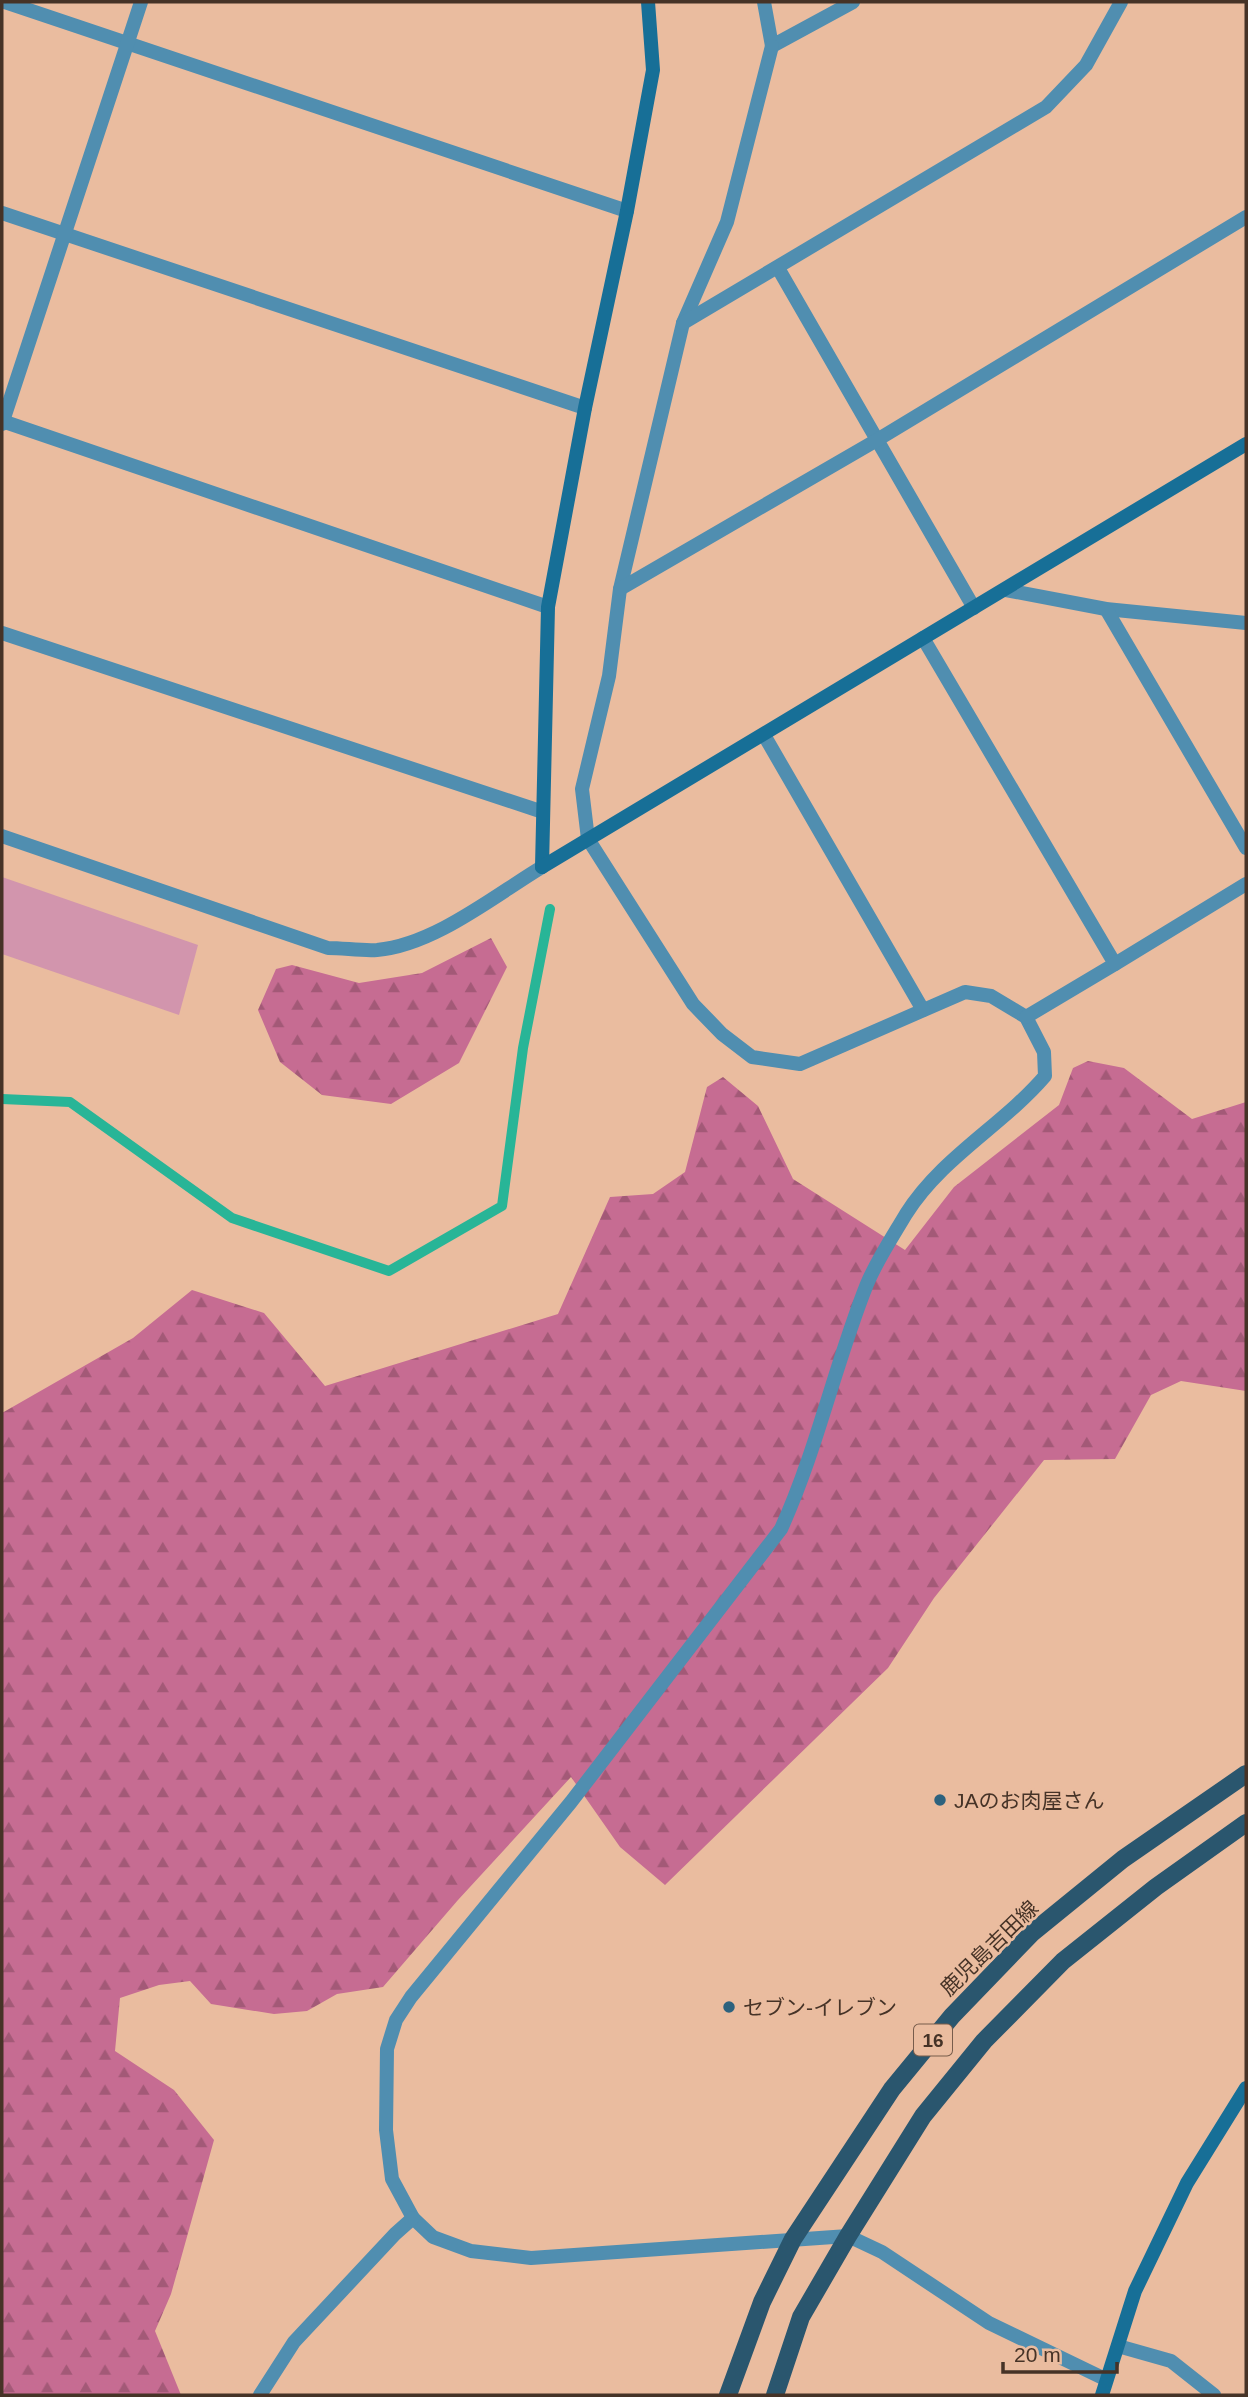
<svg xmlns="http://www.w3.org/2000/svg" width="1248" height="2397" font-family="Arial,'Noto Sans JP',sans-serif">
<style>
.forest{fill:url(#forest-firs)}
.park{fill:#d295ad}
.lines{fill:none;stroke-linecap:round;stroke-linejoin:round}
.stream{stroke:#28b597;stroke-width:10}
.lane{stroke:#508eb0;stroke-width:14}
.street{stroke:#508eb0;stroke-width:14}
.secondary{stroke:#176f97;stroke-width:14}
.primary{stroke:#2a566e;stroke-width:18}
.poi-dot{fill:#2d627e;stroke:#eabc9f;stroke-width:2.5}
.labels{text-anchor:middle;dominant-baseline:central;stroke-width:5;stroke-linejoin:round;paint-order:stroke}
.shield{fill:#eabc9f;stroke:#775c4b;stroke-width:2}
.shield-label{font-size:19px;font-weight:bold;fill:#463327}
.poi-label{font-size:21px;fill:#463327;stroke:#eabc9f;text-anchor:start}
.street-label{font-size:21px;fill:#463327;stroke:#eabc9f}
</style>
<defs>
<pattern id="forest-firs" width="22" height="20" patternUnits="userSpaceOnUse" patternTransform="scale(1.75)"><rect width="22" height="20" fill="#c66c92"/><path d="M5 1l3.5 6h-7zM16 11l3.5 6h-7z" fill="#a35977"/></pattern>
</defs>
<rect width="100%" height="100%" fill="#eabc9f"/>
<!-- forest -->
<g class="forest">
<polygon points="491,938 507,967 459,1063 391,1104 322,1095 280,1062 258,1010 276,969 292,965 359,983 422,973"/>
<polygon points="1088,1061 1124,1068 1192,1119 1246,1102 1246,1391 1181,1381 1151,1395 1115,1459 1044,1460 934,1598 888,1668 665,1885 620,1847 571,1777 458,1900 383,1987 337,1994 307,2011 274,2014 211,2004 190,1981 159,1985 120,1998 115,2051 174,2090 214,2140 171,2294 155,2331 181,2395 2,2395 2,1413 133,1338 192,1290 264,1313 325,1386 558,1314 610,1197 653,1194 685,1172 707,1087 723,1077 758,1106 793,1179 905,1250 954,1187 1059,1105 1073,1068"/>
</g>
<!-- park -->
<polygon class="park" points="2,877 198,945 179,1015 2,954"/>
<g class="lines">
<!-- stream -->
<polyline class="stream" points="2,1099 70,1102 232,1218 389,1271 502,1206 523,1048 550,909"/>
<!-- lane -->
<polyline class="lane" points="1118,2346 1171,2361 1214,2395"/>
<!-- street -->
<g class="street">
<polyline points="5,2 627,211"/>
<polyline points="764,2 772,46 853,2"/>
<path d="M772 46 727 222 683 323 620 589 609 676 582 789 588 839 693 1004 722 1034 752 1057 800 1064 965 992 991 996 1026 1017 1044 1052 1045 1076C1002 1126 942 1157 906 1214 893 1236 877 1260 867 1284 835 1364 817 1450 781 1529L571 1802 411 1997 396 2020 387 2049 386 2130 392 2179 413 2218 433 2237 471 2251 531 2258 848 2236 882 2252 989 2323 1105 2379"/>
<polyline points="2,213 585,408"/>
<polyline points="778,268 974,608"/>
<polyline points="683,323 1046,107 1086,65 1121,2"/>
<polyline points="2,421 548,607"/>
<polyline points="2,424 141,2"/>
<polyline points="620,589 877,440 1246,217"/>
<polyline points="1006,590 1106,609 1246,623"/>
<polyline points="1106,609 1246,848"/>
<polyline points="2,633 543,812"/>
<polyline points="923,638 1115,964 1026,1017"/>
<polyline points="764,735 923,1010"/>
<path d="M2 836 328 948C344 948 361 951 377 950 434 945 494 896 542 867"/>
<polyline points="1115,964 1246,884"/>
<polyline points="260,2395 294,2342 395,2234 413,2218"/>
</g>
<!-- secondary -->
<g class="secondary">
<polyline points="542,867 548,607 585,408 627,211 653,70 648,2"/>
<polyline points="542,867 1246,444"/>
<polyline points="1102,2395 1135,2291 1187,2183 1246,2088"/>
</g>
<!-- primary -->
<g class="primary">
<polyline points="728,2395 762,2302 793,2239 892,2089 952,2016 1032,1933 1123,1859 1246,1774"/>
<polyline points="775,2395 801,2317 848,2236 923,2116 984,2041 1063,1961 1156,1887 1246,1823"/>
</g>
</g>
<!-- markers -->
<g class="poi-dot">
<circle cx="940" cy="1800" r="7"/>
<circle cx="729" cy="2007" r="7"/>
</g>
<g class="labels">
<!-- shield labels -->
<rect class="shield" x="914" y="2024.5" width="38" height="31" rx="5"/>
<g class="shield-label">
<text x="933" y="2040">16</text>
</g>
<!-- poi labels -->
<g class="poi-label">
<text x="954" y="1800">JAのお肉屋さん</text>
<text x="743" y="2007">セブン-イレブン</text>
</g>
<!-- street labels -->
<g class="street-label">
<text transform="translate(989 1948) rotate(-44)">鹿児島吉田線</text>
</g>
</g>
<!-- border -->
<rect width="1248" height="2397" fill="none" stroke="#463327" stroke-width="7"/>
<!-- scale -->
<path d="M1003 2362v10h114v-10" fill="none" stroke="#463327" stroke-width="3.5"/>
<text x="1014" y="2362" font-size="21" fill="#463327" stroke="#eabc9f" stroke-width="5" paint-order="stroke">20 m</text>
</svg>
